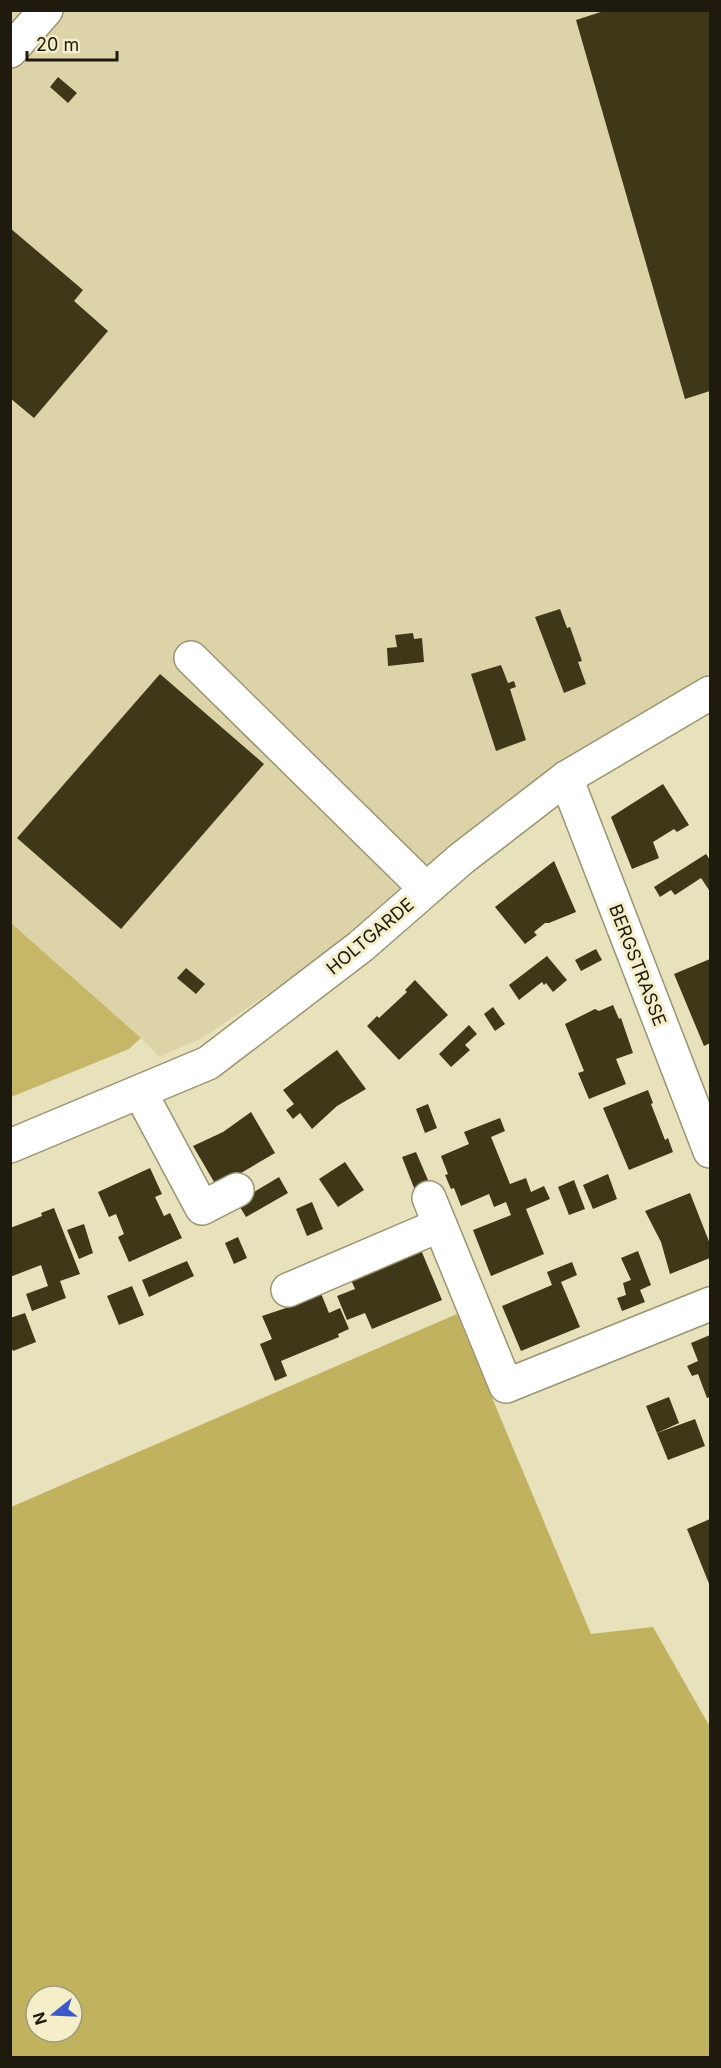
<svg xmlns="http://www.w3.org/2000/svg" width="721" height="2068" font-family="Inter,sans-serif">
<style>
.built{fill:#dcd4a8}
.green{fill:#c6b768}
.forest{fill:#c1b25f;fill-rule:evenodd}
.building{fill:#3e3818}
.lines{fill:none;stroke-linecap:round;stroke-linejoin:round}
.minor-casing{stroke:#9b9472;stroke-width:36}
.minor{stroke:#fff;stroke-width:33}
.labels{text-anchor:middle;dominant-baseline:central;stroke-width:6;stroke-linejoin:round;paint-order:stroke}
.street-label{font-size:18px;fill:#1e1b0e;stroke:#f4eec9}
</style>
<rect width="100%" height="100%" fill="#e7e1bc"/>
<!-- built -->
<polygon class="built" points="11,11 710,11 710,686 241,1012 202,1038 159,1057 141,1038 11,923"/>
<!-- green -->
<polygon class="green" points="11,923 141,1038 129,1049 11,1097"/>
<!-- forest -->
<path class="forest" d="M457 1314 591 1634 653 1627 710 1727V2057H11V1507ZM36 1996H72V2032H36Z"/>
<!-- building -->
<g class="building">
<polygon points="607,10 710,10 710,391 685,399 576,20"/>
<polygon points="58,77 77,93 68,103 50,87"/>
<polygon points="10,228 83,290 74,301 108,331 34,418 10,398"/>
<polygon points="560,609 567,628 570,627 582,661 578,662 586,684 564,693 535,617"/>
<polygon points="413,633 414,639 422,638 424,662 388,666 387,648 397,647 395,635"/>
<polygon points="501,665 508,683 514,681 516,687 510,689 526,740 496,751 471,674"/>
<polygon points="160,674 264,764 121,929 17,838"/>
<polygon points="663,784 689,825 677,832 674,829 653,842 659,858 632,869 611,817"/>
<polygon points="706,854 710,860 710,888 709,890 701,878 675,895 671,890 660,897 654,887"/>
<polygon points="554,861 576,912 549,923 545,923 534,932 537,935 525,944 495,907"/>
<polygon points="596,949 602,960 581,971 575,960"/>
<polygon points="547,956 567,980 553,992 546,983 544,985 542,982 519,1000 509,985"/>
<polygon points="710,959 710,1043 704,1046 674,974"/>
<polygon points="186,968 205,984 196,994 177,978"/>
<polygon points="415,980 448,1015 399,1060 367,1026 377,1016 379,1018 407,992 405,990"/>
<polygon points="613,1005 619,1019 621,1018 633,1053 616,1059 626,1084 589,1099 578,1073 584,1071 565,1024 595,1009 599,1011"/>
<polygon points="493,1007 505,1024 495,1031 484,1014"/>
<polygon points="469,1025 477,1034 465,1045 470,1050 451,1067 439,1054"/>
<polygon points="337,1050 366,1089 337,1106 312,1129 300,1113 293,1119 286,1110 294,1104 283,1090"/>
<polygon points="648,1090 653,1103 651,1104 665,1140 668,1138 673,1152 629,1170 603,1108"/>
<polygon points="428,1104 437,1128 425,1133 416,1109"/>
<polygon points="251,1112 275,1153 217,1187 193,1146 223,1132"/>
<polygon points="500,1118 505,1131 491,1137 510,1184 526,1178 531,1192 544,1186 550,1199 526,1209 544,1254 491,1276 473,1230 511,1215 506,1202 494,1207 489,1194 461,1206 454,1188 451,1189 445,1175 448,1174 441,1156 469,1144 464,1132"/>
<polygon points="416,1152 431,1187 416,1193 402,1157"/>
<polygon points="345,1162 364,1190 338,1207 319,1179"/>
<polygon points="150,1168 162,1194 155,1197 164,1216 170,1213 182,1238 129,1262 118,1237 124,1234 116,1214 109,1217 98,1192"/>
<polygon points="608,1174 617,1199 593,1209 583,1185"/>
<polygon points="279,1177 288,1193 246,1217 237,1202"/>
<polygon points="574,1180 585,1209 569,1215 558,1187"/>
<polygon points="690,1193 710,1244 710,1258 670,1274 661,1242 645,1211"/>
<polygon points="312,1202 323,1229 307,1236 296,1209"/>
<polygon points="54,1208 80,1274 60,1281 66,1298 32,1311 26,1294 48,1286 41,1265 10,1277 10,1228 42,1216 41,1213"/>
<polygon points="84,1224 93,1253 79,1259 67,1230"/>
<polygon points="238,1237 247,1258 234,1264 225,1243"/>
<polygon points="421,1250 442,1300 372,1329 365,1313 347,1320 337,1296 355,1289 351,1280"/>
<polygon points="638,1251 651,1285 640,1290 645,1302 622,1311 617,1298 626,1295 623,1283 631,1280 621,1258"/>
<polygon points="187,1261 194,1276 149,1297 142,1280"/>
<polygon points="572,1262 577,1275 561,1282 580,1327 521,1351 502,1306 552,1285 547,1272"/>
<polygon points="132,1286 144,1315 119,1325 107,1296"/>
<polygon points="320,1291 329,1313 340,1308 349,1329 338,1334 339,1337 281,1361 287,1376 275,1381 260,1344 272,1339 262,1316 292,1306"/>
<polygon points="25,1313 36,1342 13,1351 10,1345 10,1318"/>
<polygon points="710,1335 710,1397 707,1398 698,1374 692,1376 687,1366 698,1361 691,1343"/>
<polygon points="669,1397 679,1423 657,1433 646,1406"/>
<polygon points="695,1419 705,1446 668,1460 657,1433"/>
<polygon points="710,1519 710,1586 687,1529"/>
</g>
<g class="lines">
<!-- minor casing -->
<g class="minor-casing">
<g id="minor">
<polyline points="10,51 46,10"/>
<polyline points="191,658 426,889"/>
<polyline points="566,778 710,1151"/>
<polyline points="140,1092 202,1208 237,1190"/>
<polyline points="10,1146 208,1063 360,947 461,859 566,778 710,693"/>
<polyline points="429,1198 506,1386 710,1304"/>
<polyline points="288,1290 440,1225"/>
</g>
</g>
<!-- minor -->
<use href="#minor" class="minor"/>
</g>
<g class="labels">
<!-- street labels -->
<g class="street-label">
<text transform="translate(370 936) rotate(-40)">HOLTGARDE</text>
<text transform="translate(638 965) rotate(69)">BERGSTRASSE</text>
</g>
</g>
<!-- border -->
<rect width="721" height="2068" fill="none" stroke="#1e1b0e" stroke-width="24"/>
<!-- north arrow -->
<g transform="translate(54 2014) rotate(252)"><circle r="28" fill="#f4eec9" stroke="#9e9a7e" stroke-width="1.5"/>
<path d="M0-4.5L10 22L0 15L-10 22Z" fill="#3a58c9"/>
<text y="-9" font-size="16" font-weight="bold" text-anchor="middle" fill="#1e1b0e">N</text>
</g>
<!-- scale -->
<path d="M27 51v9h90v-9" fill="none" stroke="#1e1b0e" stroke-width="3"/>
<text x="36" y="51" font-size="18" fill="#1e1b0e" stroke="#f4eec9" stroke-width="4.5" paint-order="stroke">20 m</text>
</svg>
